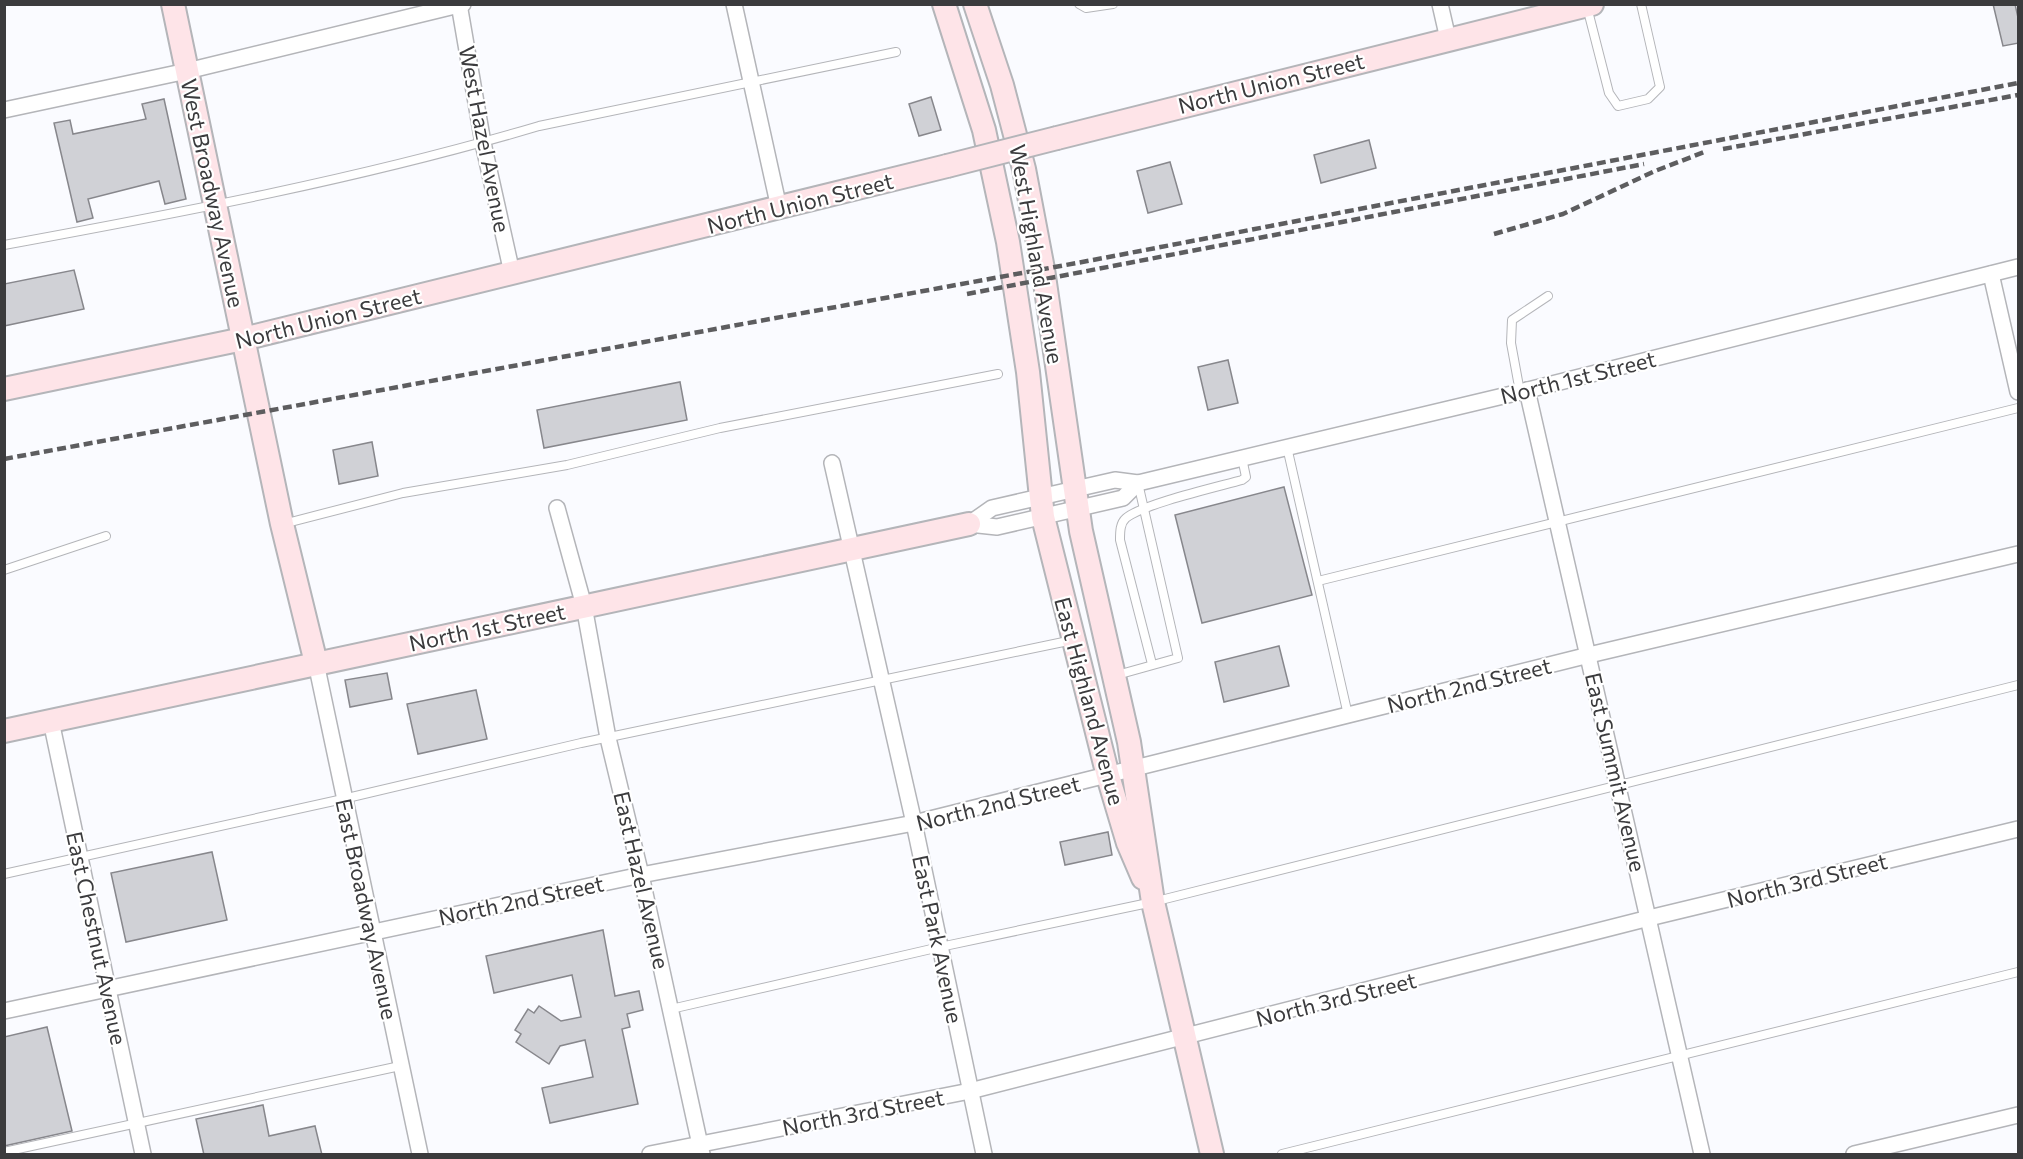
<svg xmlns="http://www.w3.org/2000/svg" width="2023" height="1159" font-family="Commissioner,sans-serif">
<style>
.building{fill:#d0d1d6;stroke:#87878c;stroke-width:1.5}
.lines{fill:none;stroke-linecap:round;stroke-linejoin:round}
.lane-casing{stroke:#b4b5b9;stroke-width:10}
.street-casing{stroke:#b4b5b9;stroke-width:18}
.secondary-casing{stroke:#b4b5b9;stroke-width:26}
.lane{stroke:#fff;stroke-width:8}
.street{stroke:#fff;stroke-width:15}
.secondary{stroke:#fee4e8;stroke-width:22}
.rail{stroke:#5d5d5f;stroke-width:4.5;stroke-dasharray:9 4.5;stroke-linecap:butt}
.secondary-bridge-casing{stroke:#b4b5b9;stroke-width:26;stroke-linecap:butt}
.secondary-bridge{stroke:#fee4e8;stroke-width:22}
.labels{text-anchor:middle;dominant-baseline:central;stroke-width:4.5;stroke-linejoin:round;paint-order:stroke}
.street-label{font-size:22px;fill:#3b3b3d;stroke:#fff}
</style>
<rect width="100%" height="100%" fill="#fafbff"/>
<!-- building -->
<g class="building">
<polygon points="1993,4 2015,4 2019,22 2019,43 2003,46"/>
<polygon points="931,97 941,130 919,136 909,104"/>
<polygon points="164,99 186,199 165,204 159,181 88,199 93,218 77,222 54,123 70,120 73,134 107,127 146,119 142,104"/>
<polygon points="1369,140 1376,168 1321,183 1314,155"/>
<polygon points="1170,162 1182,204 1148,213 1137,171"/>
<polygon points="74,270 84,309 4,326 4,284"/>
<polygon points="1228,360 1238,403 1208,410 1198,367"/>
<polygon points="680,382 687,420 544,448 537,410"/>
<polygon points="372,442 378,476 339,484 333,450"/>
<polygon points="1284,487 1312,595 1202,623 1175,515"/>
<polygon points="1279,646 1289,686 1224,702 1215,662"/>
<polygon points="387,673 392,699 350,707 345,680"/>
<polygon points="476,690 487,739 418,754 407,704"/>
<polygon points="1108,832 1112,855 1065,865 1060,842"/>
<polygon points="212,852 227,920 126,942 111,873"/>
<polygon points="603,930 615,996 639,991 643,1010 627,1014 630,1027 622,1029 638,1104 550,1123 542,1088 593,1077 585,1040 560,1046 549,1064 516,1042 521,1034 515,1030 528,1009 534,1013 539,1006 561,1021 581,1017 572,975 494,993 486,956"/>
<polygon points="47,1027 72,1131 4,1146 4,1037"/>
<polygon points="263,1105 269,1136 315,1126 322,1155 204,1155 196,1119"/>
</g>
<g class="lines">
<!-- lane casing -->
<g class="lane-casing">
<g id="lane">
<polyline points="1079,4 1086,8 1113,4"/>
<polyline points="1587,7 1609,93 1618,106 1648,99 1660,87 1641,4"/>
<path d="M4 245C184 212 364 178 539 126L896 52"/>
<polyline points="1520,392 1511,343 1512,320 1548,296"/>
<polyline points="1287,447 1348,715"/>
<polyline points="283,524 403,493 567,465 720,428 998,374"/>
<polyline points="4,570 106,536"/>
<polyline points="1318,581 2018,408"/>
<path d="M1152 664 1120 540C1120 532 1120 523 1126 518 1143 504 1217 487 1242 480L1246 477 1242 458"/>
<polyline points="1117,675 1178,658 1138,483"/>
<polyline points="4,874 343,799 581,743 1073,640"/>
<polyline points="671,1009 940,947 1153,902 2018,685"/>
<polyline points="4,1152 400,1066"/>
<polyline points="1282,1154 2018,972"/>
</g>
</g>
<!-- street casing -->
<g class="street-casing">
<g id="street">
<polyline points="459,4 483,143 512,273"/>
<polyline points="734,4 779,208"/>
<polyline points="1440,4 1448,39"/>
<polyline points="4,110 187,71 463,4"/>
<polyline points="1991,274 2018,392"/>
<polyline points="1527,390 1702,1154"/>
<polyline points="832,463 914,823 984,1154"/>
<polyline points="557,508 584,606 608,738 641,875 702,1154"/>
<polyline points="969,524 992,508 1115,480 1138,483 1520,392 2018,267"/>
<polyline points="969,524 997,527 1123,498 1138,483"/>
<polyline points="316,663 420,1154"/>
<polyline points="51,721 143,1154"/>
<polyline points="4,1011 641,875 914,823 1589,655 2018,554"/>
<polyline points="650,1154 970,1091 1649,918 2018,829"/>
<polyline points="1854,1154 2018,1115"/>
</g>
</g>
<!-- secondary casing -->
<g class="secondary-casing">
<g id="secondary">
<polyline points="173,4 282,524 316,663"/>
<polyline points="944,4 984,130 1008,242 1028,372 1043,517 1108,776 1128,843 1143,878"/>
<polyline points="975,4 1002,85 1024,169 1043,269 1081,531 1129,742 1153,902 1212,1154"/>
<polyline points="1057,138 1592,4"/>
<polyline points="4,389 243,339 947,166"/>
<polyline points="4,731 969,524"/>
</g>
</g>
<!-- lane -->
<use href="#lane" class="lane"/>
<!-- street -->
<use href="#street" class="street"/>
<!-- secondary -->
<use href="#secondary" class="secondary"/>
<!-- rail -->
<g class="rail">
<polyline points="1723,149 2018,95"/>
<polyline points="1494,234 1563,214 1655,171 1707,151"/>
<polyline points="967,294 1644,164"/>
<polyline points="4,459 1093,260 2018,83"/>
</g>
<!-- secondary-bridge casing -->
<g class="secondary-bridge-casing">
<polyline id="secondary-bridge" points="947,166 1057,138"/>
</g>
<!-- secondary-bridge -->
<use href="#secondary-bridge" class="secondary-bridge"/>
</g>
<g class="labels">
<!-- street labels -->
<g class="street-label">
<text transform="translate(1271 83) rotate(-14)">North Union Street</text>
<text transform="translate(485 139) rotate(79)">West Hazel Avenue</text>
<text transform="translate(213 193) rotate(78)">West Broadway Avenue</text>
<text transform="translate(800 203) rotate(-14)">North Union Street</text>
<text transform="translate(1037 254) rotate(80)">West Highland Avenue</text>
<text transform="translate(328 318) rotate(-14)">North Union Street</text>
<text transform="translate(1578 377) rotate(-14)">North 1st Street</text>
<text transform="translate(487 627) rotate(-12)">North 1st Street</text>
<text transform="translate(1469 685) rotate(-14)">North 2nd Street</text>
<text transform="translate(1090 701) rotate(75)">East Highland Avenue</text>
<text transform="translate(1616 772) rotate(77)">East Summit Avenue</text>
<text transform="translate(998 803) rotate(-14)">North 2nd Street</text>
<text transform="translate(642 880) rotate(77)">East Hazel Avenue</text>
<text transform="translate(1807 880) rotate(-14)">North 3rd Street</text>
<text transform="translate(521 900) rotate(-12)">North 2nd Street</text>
<text transform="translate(367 909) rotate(78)">East Broadway Avenue</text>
<text transform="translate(97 938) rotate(78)">East Chestnut Avenue</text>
<text transform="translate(938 939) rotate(78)">East Park Avenue</text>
<text transform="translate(1336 999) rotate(-14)">North 3rd Street</text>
<text transform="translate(863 1112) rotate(-11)">North 3rd Street</text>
</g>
</g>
<!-- border -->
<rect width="2023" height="1159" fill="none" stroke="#3b3b3d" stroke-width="12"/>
</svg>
